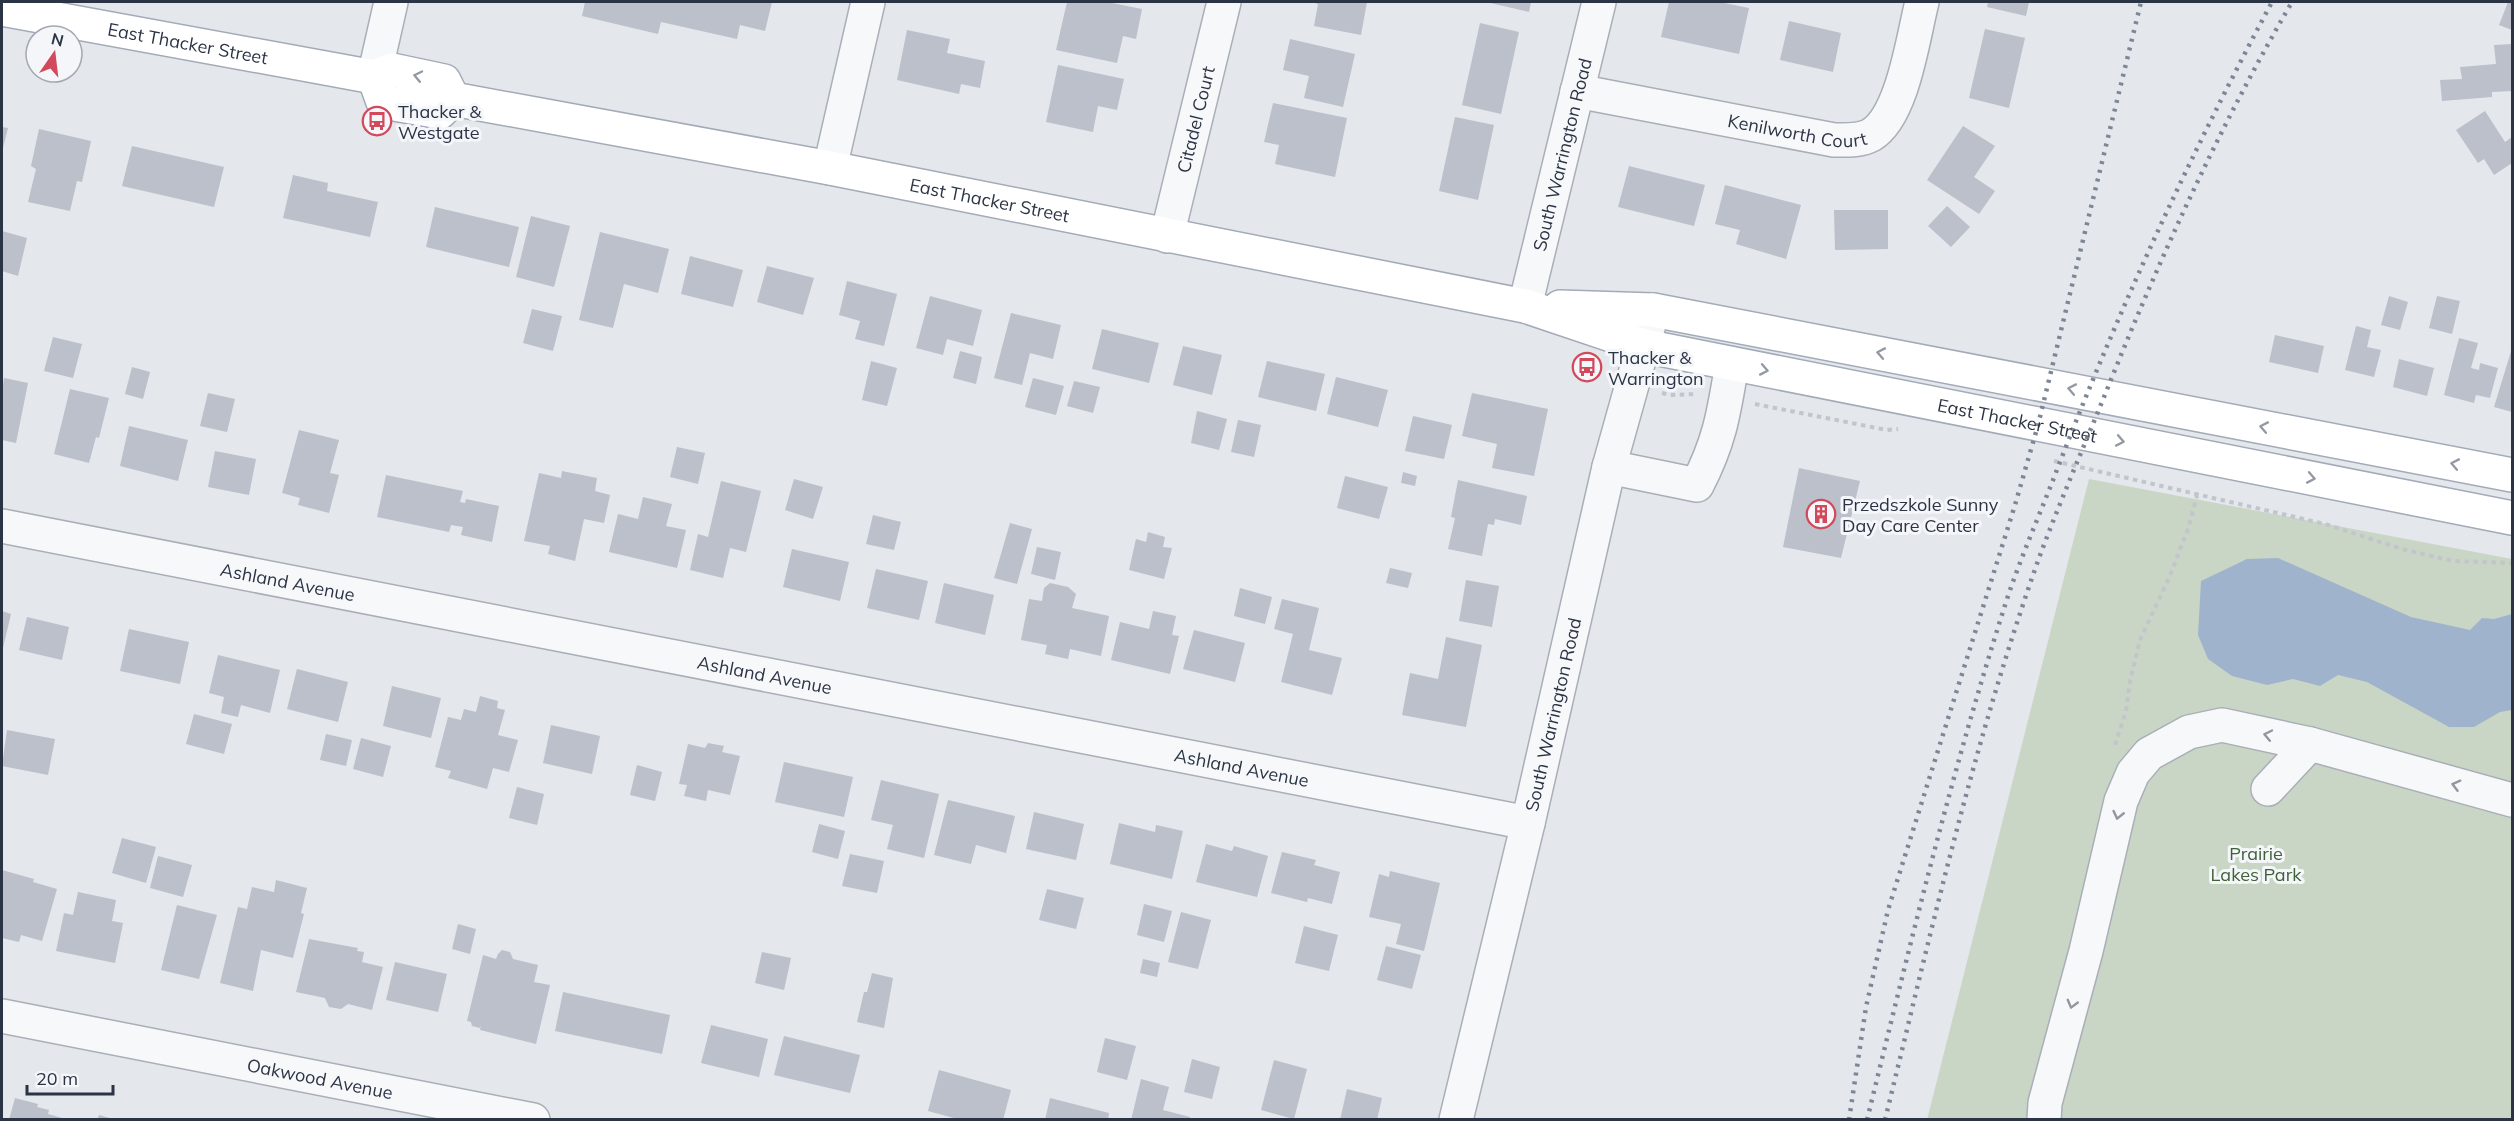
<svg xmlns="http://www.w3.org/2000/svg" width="2514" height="1121" font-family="Mulish,sans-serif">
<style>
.green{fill:#c9d6c5}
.water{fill:#9fb4cc}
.building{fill:#bbc0ca}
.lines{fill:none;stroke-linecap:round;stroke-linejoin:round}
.minor-casing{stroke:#a9aeb7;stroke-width:36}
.major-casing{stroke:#a3abb8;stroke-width:36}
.path{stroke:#c2c5cb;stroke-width:4;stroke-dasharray:4.5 4.5;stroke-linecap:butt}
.minor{stroke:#f7f8fa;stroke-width:33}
.major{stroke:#fff;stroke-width:33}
.rail{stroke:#7d8696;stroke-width:4.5;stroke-dasharray:3 6;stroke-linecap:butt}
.oneway{stroke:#959aa2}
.oneway2{stroke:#9196a0}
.labels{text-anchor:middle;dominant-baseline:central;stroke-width:6;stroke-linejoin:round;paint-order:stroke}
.street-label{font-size:18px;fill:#2b3445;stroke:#f4f6f9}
.poi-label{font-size:18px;fill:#2b3445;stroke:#f4f6f9;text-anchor:start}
.park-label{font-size:18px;fill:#3f6138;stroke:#f4f6f9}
</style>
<rect width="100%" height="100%" fill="#e4e7ec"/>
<!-- green -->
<polygon class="green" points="2089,479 2512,559 2512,1119 1927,1120"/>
<!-- water -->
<polygon class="water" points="2278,558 2411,617 2470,630 2482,618 2494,619 2512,614 2512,710 2500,712 2474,727 2449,727 2367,682 2338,675 2320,686 2293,679 2267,685 2232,676 2208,659 2198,635 2201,581 2247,559"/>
<!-- building -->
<g class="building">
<polygon points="585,2 772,2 765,31 740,25 737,39 661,22 658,34 582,16"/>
<polygon points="1067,2 1107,2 1142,9 1136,39 1123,36 1117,63 1056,50"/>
<polygon points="1311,2 1367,2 1361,35 1314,26 1318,4"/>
<polygon points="1486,2 1531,2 1529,12"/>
<polygon points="1669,2 1719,2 1749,8 1739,54 1661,37"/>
<polygon points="1988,2 2029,2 2026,16 1987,7"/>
<polygon points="2508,2 2512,2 2512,30 2499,25"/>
<polygon points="1789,21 1841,33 1833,72 1780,60"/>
<polygon points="1480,23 1519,32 1501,114 1462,105"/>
<polygon points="1985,29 2025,38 2009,108 1969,98"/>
<polygon points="907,30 950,39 947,53 985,61 980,88 961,84 959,94 897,80"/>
<polygon points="1290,39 1355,54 1343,107 1304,98 1309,76 1283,70"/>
<polygon points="2512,44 2512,91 2492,92 2492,97 2442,101 2440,80 2462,79 2460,67 2496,64 2494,45"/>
<polygon points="1058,65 1124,79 1117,110 1098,106 1093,132 1046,122"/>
<polygon points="1273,103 1347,118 1335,177 1275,164 1279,145 1264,142"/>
<polygon points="2485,111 2505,142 2512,137 2512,163 2494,175 2484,159 2478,163 2456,130"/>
<polygon points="1455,117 1494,125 1478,200 1439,191"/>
<polygon points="1963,126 1995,146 1974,177 1995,191 1979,214 1927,180"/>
<polygon points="2,127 8,128 2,152"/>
<polygon points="39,129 91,141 82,182 77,181 70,211 28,202 36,169 31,166"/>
<polygon points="132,146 224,167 214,207 122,186"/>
<polygon points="1629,166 1705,185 1694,226 1618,207"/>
<polygon points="293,175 328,183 327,191 378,202 370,237 283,218"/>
<polygon points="1725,185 1801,205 1786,259 1736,244 1740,230 1715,224"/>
<polygon points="1947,206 1970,227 1951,247 1928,226"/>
<polygon points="435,207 519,227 509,267 426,247"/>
<polygon points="1834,210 1888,210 1888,249 1835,250"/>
<polygon points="531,216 570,226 554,287 516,277"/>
<polygon points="2,231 27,238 18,276 2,271"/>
<polygon points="600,232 669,249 658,293 624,284 613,328 579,320"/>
<polygon points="690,256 743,270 733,307 681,294"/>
<polygon points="767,266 814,278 803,315 757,302"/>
<polygon points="847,281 897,294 884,346 855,339 860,321 839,315"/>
<polygon points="930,296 982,310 973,346 947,339 943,355 916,348"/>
<polygon points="2389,296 2408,302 2400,330 2381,325"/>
<polygon points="2437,296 2460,301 2452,334 2429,328"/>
<polygon points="532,309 562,316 553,351 523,343"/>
<polygon points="1011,313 1061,325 1053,359 1030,353 1022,385 994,378"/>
<polygon points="2356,326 2371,330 2367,347 2381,350 2374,377 2345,370"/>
<polygon points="1102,329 1159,343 1149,383 1092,369"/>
<polygon points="2275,335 2324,346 2318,373 2269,362"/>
<polygon points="53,337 82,344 73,378 44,371"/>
<polygon points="2459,338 2478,343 2471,368 2479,370 2480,363 2498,368 2490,398 2476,395 2474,403 2444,395"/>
<polygon points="1183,346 1222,355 1212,395 1173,385"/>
<polygon points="2512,348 2512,412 2494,407"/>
<polygon points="960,351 982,357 976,384 953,378"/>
<polygon points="2399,359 2434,368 2427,396 2393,387"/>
<polygon points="871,361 897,368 887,406 862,400"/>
<polygon points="1267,361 1325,374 1316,411 1258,397"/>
<polygon points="132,367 150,372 143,399 125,394"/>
<polygon points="1336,377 1388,390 1378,427 1327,414"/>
<polygon points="4,378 28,383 16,443 2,440 2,392"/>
<polygon points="1033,378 1064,386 1056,415 1025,407"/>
<polygon points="1074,381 1100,387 1093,413 1067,406"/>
<polygon points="70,389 109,398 99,438 96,437 89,463 54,454"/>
<polygon points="208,393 235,399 227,432 200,426"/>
<polygon points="1472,393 1548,409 1534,476 1492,468 1497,444 1462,436"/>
<polygon points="1197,411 1227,419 1219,450 1191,443"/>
<polygon points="1413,416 1452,425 1444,459 1405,451"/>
<polygon points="1238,420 1261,425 1254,457 1231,452"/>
<polygon points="129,426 188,440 178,481 120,466"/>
<polygon points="299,430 339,440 330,473 339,475 329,513 298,505 300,498 282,493"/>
<polygon points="677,447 705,453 698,484 670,477"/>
<polygon points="215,451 256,459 249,495 208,487"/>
<polygon points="1799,468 1860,481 1841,558 1783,547"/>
<polygon points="562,471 597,478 595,491 610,495 604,523 584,519 575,561 548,554 550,546 524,541 539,473 561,478"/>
<polygon points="1403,472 1417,476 1415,486 1401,483"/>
<polygon points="386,475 463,491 460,502 465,503 466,499 499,506 492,542 461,535 463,527 451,525 449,532 377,517"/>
<polygon points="1345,476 1388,487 1379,519 1337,508"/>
<polygon points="794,479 823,487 813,519 785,510"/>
<polygon points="1458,480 1527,496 1521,525 1495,519 1494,525 1488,524 1482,556 1448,549 1455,518 1451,517"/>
<polygon points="721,481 761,491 746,552 730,548 723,578 690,570 698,534 708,537"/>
<polygon points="643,497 672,504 666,526 686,530 677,568 609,552 618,514 638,519"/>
<polygon points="873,515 901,522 894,550 866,544"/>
<polygon points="1010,523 1032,529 1017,584 994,578"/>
<polygon points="1148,532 1165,537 1163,547 1172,548 1164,579 1129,570 1136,539 1146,542"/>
<polygon points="1037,547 1061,552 1055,580 1031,574"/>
<polygon points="792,549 849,562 840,601 783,587"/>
<polygon points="1390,568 1412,573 1408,588 1386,583"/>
<polygon points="876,569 928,581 919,620 867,608"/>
<polygon points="1466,580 1499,586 1492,627 1459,621"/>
<polygon points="944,583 994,595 985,635 935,623"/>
<polygon points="1050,583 1068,587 1076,594 1072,608 1109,616 1101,656 1070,649 1068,659 1045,654 1047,645 1021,640 1029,599 1042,601 1044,588"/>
<polygon points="1240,588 1272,597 1265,624 1234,616"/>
<polygon points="1282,599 1319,608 1309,650 1342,658 1332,695 1281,682 1293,634 1274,629"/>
<polygon points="2,611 11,614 2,652"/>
<polygon points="1153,611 1176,616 1172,635 1179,636 1170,674 1111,660 1120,622 1149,629"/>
<polygon points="27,617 69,627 62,660 19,650"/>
<polygon points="129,629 189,642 180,684 120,671"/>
<polygon points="1194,630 1245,643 1235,682 1183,669"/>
<polygon points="1446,637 1482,645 1466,727 1402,715 1410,673 1438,679"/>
<polygon points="218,655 280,670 270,713 241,705 238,717 221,713 224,697 209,693"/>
<polygon points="297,669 348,682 338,722 287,709"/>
<polygon points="392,686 441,698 431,738 383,726"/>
<polygon points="480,696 498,701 497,708 505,710 498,735 518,740 509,772 493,768 487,789 448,778 451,771 435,767 448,717 461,720 464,709 476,712"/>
<polygon points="194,714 232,724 224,754 186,744"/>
<polygon points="551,725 600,736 592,774 543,763"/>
<polygon points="7,730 55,739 48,775 2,766"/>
<polygon points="326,734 352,740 346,766 320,760"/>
<polygon points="361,738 391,746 383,777 353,769"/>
<polygon points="708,743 724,746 722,752 740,756 730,795 708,790 706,801 684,796 687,785 679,784 688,744 705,748"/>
<polygon points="784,762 853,777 844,817 775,802"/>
<polygon points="637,765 662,772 655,801 630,795"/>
<polygon points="881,780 939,794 924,858 887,849 893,825 871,820"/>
<polygon points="517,787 544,794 537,825 509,818"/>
<polygon points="948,800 1015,816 1006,853 976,845 971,864 934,855"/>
<polygon points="1034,812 1084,824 1076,860 1026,849"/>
<polygon points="1119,823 1155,832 1156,825 1183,831 1172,879 1110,864"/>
<polygon points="819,824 845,831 838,859 812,852"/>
<polygon points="122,838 156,847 146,883 112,873"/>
<polygon points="1206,844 1232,851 1234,846 1268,856 1257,897 1196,882"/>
<polygon points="1282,852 1316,860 1314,865 1340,872 1332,904 1308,898 1307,902 1271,893"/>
<polygon points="850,854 884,861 877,893 842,886"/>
<polygon points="158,856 192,865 183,897 150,888"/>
<polygon points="2,870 34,879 33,882 57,889 42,941 21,935 19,942 2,938"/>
<polygon points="1390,871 1440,883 1424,951 1396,944 1401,924 1369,917 1379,874 1389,877"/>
<polygon points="276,880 307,888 301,913 304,914 293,958 261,950 253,991 220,983 238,907 247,909 252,887 274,892"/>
<polygon points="1047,889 1084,898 1076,929 1039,920"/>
<polygon points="78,892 116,900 112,921 123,923 115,963 56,951 64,913 73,915"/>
<polygon points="1144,904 1172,911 1164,942 1137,935"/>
<polygon points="177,905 217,915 199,979 161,970"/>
<polygon points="1181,912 1211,920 1198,969 1168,962"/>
<polygon points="458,924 476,929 470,954 452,949"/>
<polygon points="1304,926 1338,935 1329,971 1295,963"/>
<polygon points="309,939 358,948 357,951 364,952 362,962 383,967 372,1010 348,1004 341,1009 329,1007 325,998 296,992"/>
<polygon points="1386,946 1421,955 1412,989 1377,980"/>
<polygon points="502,950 510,952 513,959 538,965 534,982 550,985 536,1044 480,1030 481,1025 480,1028 472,1026 471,1022 467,1021 483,955 496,959 498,954"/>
<polygon points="762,952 791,958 784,990 755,983"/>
<polygon points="1143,959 1160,963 1157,977 1140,973"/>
<polygon points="395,962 447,974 438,1012 386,1000"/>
<polygon points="872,973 893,978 884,1028 857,1022 864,992 867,992"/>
<polygon points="563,992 670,1015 662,1054 555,1031"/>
<polygon points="711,1025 768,1039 759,1077 701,1063"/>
<polygon points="784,1036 860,1055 850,1093 774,1075"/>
<polygon points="1105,1038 1136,1046 1127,1080 1097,1072"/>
<polygon points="1192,1059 1220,1067 1212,1099 1184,1092"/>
<polygon points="1274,1060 1307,1069 1294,1119 1261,1110"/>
<polygon points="939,1070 1011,1090 1003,1120 961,1120 928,1111"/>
<polygon points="1141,1079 1169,1087 1163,1110 1190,1117 1190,1120 1131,1120"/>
<polygon points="1347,1089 1382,1098 1377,1120 1340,1120"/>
<polygon points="15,1098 38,1104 37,1107 49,1110 48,1114 69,1120 9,1120"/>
<polygon points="1050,1098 1109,1113 1108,1120 1045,1120"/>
<polygon points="99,1115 113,1119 113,1120 97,1120"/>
</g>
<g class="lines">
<!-- minor casing -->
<g class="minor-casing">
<g id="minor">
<polyline points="374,77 391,2"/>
<path id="s1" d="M1577 91 1834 140C1846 140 1860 141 1871 135 1903 116 1913 37 1922 2"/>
<polyline points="830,168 868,2"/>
<path id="s2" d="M1167 236 1224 2"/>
<path id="s3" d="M1525 306 1599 2"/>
<path d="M1609 467 1697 485C1720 441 1724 412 1732 364"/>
<path id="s4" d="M2 526 1528 823"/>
<polyline points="2268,789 2310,744"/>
<path id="s5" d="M2 1016 533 1120"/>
<path id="s6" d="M1456 1120 1528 823 1609 467 1653 310"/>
<polyline points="2044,1120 2045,1103 2086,951 2121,801 2133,773 2149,754 2189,732 2222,725 2310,744 2512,800"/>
</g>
</g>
<!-- major casing -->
<g class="major-casing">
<g id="major">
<path id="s7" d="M2 9 374 77 392 70 444 81 453 99"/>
<polyline points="374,77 383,102 440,112 453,99"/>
<path id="s8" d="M453 99 830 168 1525 306 1644 346 2512 518"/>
<polyline points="1560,307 1653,310 2512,475"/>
</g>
</g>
<!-- path -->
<g class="path">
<polyline points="1662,393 1670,395 1697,394"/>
<polyline points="1755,404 1887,430 1898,429"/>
<polyline points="2054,461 2325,524 2402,549 2453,561 2512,563"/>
<polyline points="2115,745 2126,711 2130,681 2140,640 2169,578 2188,529 2197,496"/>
</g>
<!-- minor -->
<use href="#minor" class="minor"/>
<!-- major -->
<use href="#major" class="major"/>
<!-- rail -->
<g class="rail">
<polyline points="1849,1120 1866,1007 1888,910 2015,505 2038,425 2141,2"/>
<path d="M1867 1120C1910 945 1952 770 2007 599 2021 557 2039 516 2055 475 2117 313 2190 155 2272 2"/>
<path d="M1885 1120C1931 932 1974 741 2039 558 2059 504 2082 451 2104 397 2158 262 2219 127 2292 2"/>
</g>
</g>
<!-- one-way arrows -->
<defs><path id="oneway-chevron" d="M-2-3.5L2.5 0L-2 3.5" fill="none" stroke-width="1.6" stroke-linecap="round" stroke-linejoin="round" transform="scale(1.5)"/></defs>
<g class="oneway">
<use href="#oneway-chevron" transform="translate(418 76) rotate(-168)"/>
<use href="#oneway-chevron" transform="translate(1881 353) rotate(-169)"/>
<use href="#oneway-chevron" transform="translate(1764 370) rotate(11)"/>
<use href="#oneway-chevron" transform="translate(2072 389) rotate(-169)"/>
<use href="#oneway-chevron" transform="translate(2264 427) rotate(-169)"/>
<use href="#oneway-chevron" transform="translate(2120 441) rotate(11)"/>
<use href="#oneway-chevron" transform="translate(2455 464) rotate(-169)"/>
<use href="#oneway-chevron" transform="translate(2311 478) rotate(11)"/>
</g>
<g class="oneway2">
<use href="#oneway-chevron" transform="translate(2268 735) rotate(-168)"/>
<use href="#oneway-chevron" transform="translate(2456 785) rotate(-165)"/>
<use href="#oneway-chevron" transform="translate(2118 815) rotate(103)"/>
<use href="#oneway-chevron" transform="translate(2072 1004) rotate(105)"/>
</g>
<!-- icons -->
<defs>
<g id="bus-ring" transform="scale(1.5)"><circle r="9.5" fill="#f4f6f9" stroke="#d1495b" stroke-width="1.5"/><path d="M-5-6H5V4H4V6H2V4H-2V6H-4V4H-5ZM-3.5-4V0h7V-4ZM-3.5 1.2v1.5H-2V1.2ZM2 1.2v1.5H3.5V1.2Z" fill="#d1495b"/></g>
<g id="building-ring" transform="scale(1.5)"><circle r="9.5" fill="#f4f6f9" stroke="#d1495b" stroke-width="1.5"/><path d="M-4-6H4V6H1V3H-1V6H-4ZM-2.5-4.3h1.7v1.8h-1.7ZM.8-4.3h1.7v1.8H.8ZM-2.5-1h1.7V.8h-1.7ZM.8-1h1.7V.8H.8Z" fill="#d1495b"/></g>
</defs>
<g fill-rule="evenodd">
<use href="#bus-ring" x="377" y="121"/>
<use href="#bus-ring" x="1587" y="367"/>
<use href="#building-ring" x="1821" y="514"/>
</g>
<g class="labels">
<!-- street labels -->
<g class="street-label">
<text stroke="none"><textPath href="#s7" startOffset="189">East Thacker Street</textPath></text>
<text stroke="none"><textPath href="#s2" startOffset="120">Citadel Court</textPath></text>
<text stroke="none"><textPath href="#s1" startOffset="224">Kenilworth Court</textPath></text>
<text stroke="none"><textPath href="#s3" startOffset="156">South Warrington Road</textPath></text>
<text stroke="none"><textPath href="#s8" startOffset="546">East Thacker Street</textPath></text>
<text stroke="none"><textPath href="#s8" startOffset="1598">East Thacker Street</textPath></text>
<text stroke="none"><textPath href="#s4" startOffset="291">Ashland Avenue</textPath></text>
<text stroke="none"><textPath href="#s4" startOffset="777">Ashland Avenue</textPath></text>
<text stroke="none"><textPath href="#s6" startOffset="417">South Warrington Road</textPath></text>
<text stroke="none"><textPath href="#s4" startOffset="1263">Ashland Avenue</textPath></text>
<text stroke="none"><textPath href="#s5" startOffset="324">Oakwood Avenue</textPath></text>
</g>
<!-- poi labels -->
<g class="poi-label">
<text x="398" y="111">Thacker &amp;<tspan x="398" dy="21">Westgate</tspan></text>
<text x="1608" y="357">Thacker &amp;<tspan x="1608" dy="21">Warrington</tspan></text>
<text x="1842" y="504">Przedszkole Sunny<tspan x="1842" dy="21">Day Care Center</tspan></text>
</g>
<!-- park labels -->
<g class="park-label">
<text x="2256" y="853">Prairie<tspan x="2256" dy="21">Lakes Park</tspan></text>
</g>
</g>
<!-- border -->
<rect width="2514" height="1121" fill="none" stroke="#2b3445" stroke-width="6"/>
<!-- north arrow -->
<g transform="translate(54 54) rotate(14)"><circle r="28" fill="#f4f6f9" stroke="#a4a8b1" stroke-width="1.5"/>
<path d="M0-4.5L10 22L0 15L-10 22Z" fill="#d1495b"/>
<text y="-9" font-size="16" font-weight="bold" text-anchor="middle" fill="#2b3445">N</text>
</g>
<!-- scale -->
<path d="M27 1085v9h86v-9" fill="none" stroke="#2b3445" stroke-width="3"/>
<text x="36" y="1085" font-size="18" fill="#2b3445" stroke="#f4f6f9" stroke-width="4.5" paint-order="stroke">20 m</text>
</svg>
